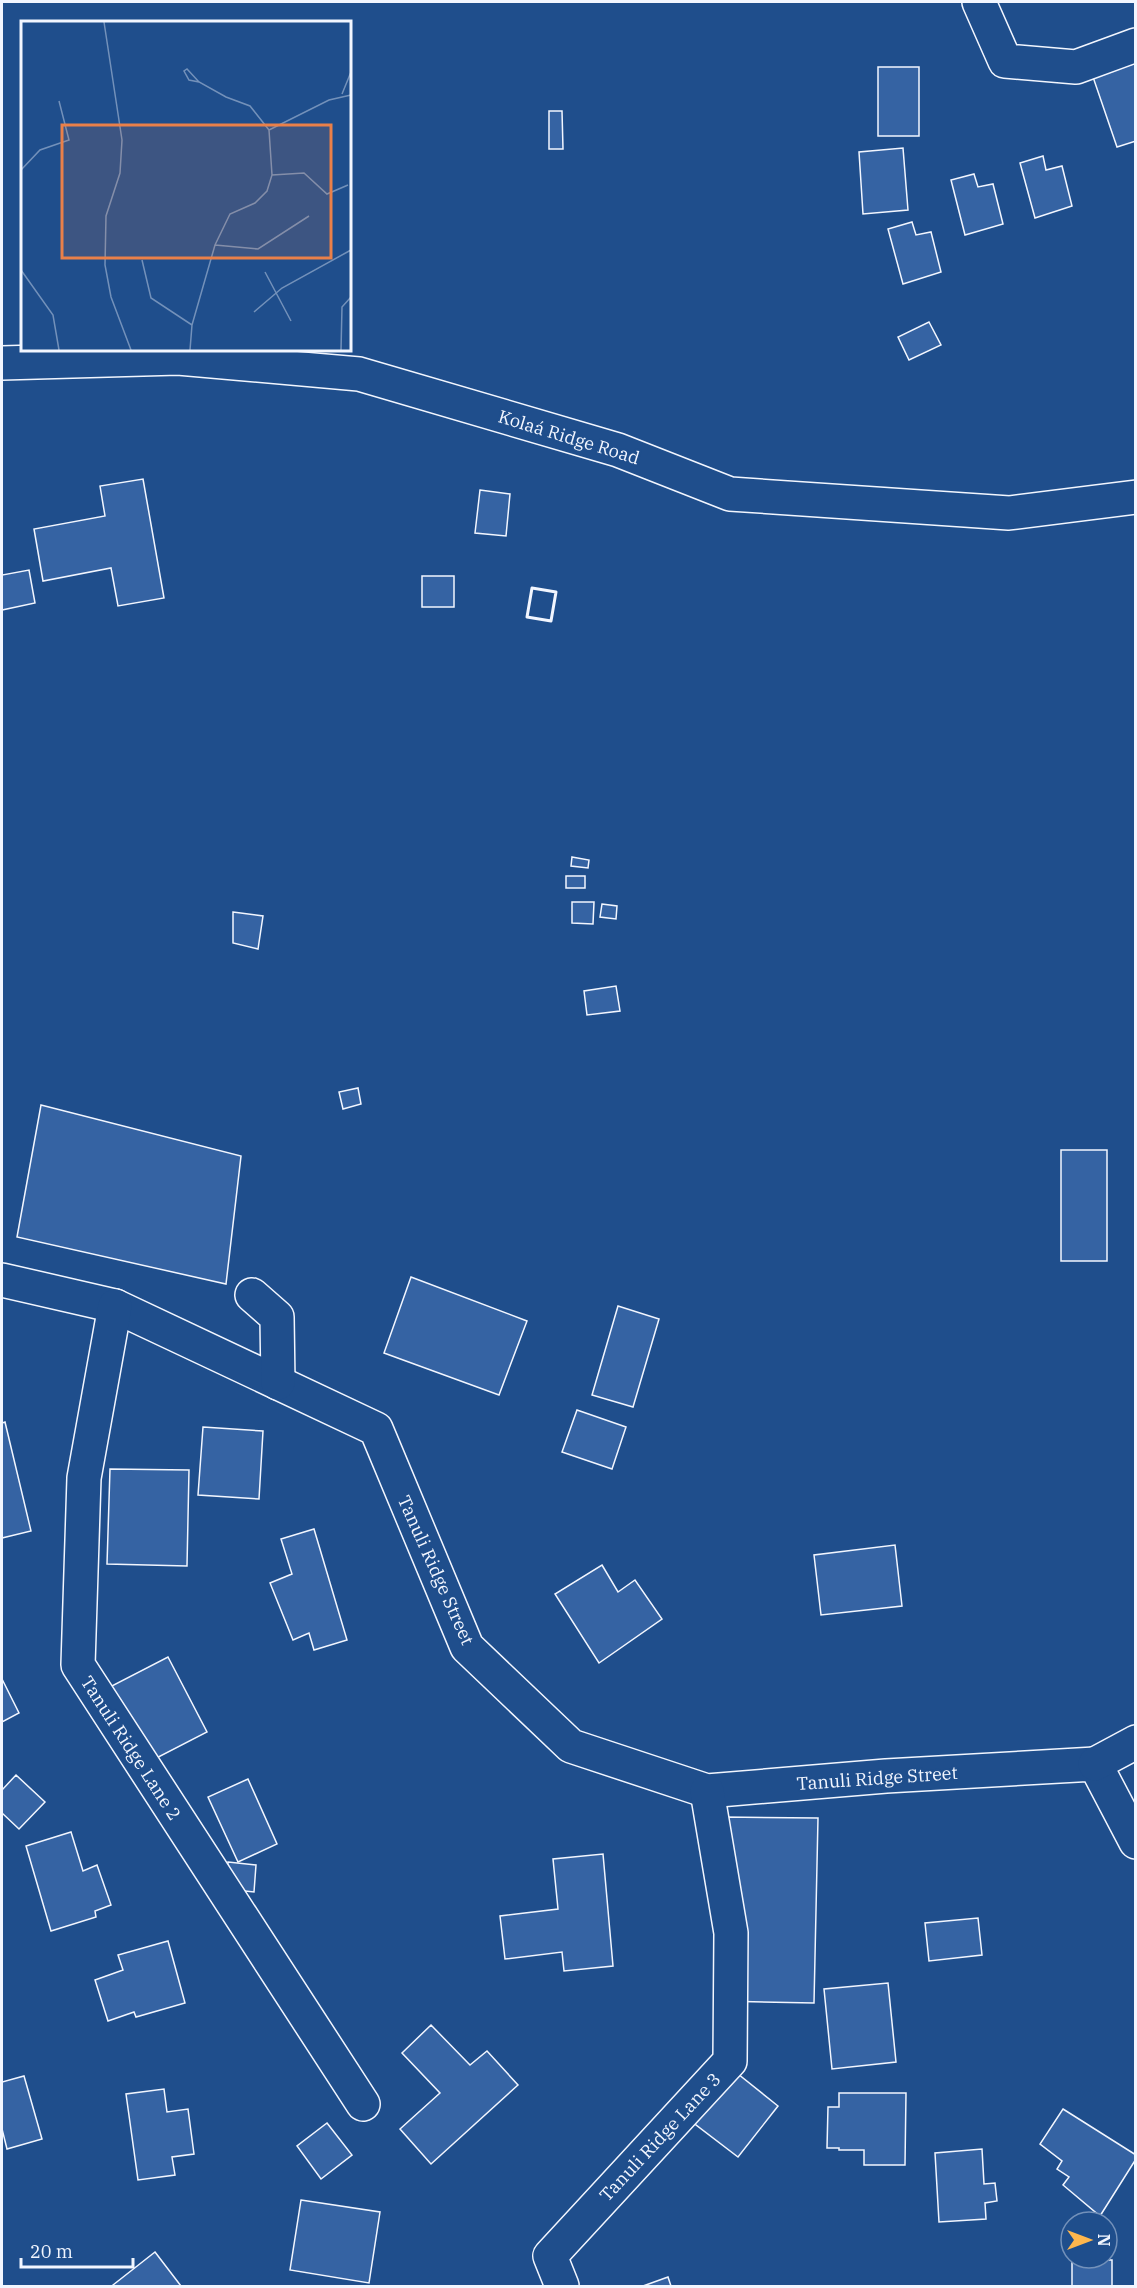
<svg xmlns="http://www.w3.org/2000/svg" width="1137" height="2288" font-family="'IBM Plex Serif',serif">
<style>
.building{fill:#3563a3;stroke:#f2f6ff;stroke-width:1.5}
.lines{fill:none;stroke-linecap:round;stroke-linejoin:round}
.minor-casing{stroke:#f2f6ff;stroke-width:36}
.minor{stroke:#1f4e8c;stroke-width:33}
.wall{stroke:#f2f6ff;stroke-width:3}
.labels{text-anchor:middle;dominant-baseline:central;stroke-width:4.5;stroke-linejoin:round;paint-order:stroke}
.street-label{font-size:18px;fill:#f2f6ff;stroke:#1f4e8c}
.inset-road{fill:none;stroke:#7391ba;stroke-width:1.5}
.view{fill:#ea8049;fill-opacity:0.15;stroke:#ea8049;stroke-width:3}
.inset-edge{fill:none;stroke:#f2f6ff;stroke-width:3}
</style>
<rect width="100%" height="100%" fill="#1f4e8c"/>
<!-- building -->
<g class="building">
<polygon points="1136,63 1136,141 1117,147 1093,77"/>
<rect x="878" y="67" width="41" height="69"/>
<polygon points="549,111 562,111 563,149 549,149"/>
<polygon points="903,148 908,210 863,214 859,152"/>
<polygon points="1043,156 1046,170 1062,166 1072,206 1035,218 1020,163"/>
<polygon points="974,174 978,187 993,184 1003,224 965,235 951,180"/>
<polygon points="912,222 916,235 931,232 941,272 903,284 888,229"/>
<polygon points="929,322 941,345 909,360 898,337"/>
<polygon points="143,479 164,598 118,606 111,568 43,581 34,529 105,516 100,486"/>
<polygon points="480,490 510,494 506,536 475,533"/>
<polygon points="29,570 35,603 2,610 2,575"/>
<rect x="422" y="576" width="32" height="31"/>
<polygon points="572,857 589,860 588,868 571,866"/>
<rect x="566" y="876" width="19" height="12"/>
<polygon points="572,902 594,902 593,924 572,923"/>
<polygon points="602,904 617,906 616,919 600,917"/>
<polygon points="233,912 263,916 258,949 233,943"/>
<polygon points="616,986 620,1011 587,1015 584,991"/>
<polygon points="358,1088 361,1104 343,1109 339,1092"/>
<polygon points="41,1105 241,1156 226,1284 17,1237"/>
<rect x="1061" y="1150" width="46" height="111"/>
<polygon points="411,1277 527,1321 499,1395 384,1353"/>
<polygon points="618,1306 659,1319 633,1407 592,1395"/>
<polygon points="577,1410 626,1427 612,1469 562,1452"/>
<polygon points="5,1422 31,1531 2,1538 2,1423"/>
<polygon points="203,1427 263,1431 259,1499 198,1495"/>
<polygon points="110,1469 189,1470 187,1566 107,1564"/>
<polygon points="314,1529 347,1640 314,1650 309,1633 293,1640 270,1583 292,1574 281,1539"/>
<polygon points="895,1545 902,1606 821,1615 814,1555"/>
<polygon points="602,1565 618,1592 635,1580 662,1619 599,1663 555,1594"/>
<polygon points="168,1657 207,1732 141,1766 102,1691"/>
<polygon points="2,1679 19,1713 2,1722"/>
<polygon points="16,1775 45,1802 19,1829 2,1813 2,1790"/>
<polygon points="248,1779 277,1844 238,1862 208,1797"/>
<polygon points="723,1817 818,1818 814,2003 720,2001"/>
<polygon points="71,1832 83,1871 97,1865 111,1905 95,1911 96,1917 51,1931 26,1846"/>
<polygon points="603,1854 613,1966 564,1971 562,1952 505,1959 500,1916 558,1909 553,1859"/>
<polygon points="228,1862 256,1865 254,1892 226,1889"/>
<polygon points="978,1918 982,1955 929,1961 925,1923"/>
<polygon points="168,1941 185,2003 136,2017 134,2012 108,2021 95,1980 123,1970 118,1955"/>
<polygon points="888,1983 896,2062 832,2069 824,1989"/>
<polygon points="431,2025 470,2065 487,2051 518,2085 431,2164 400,2129 440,2093 402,2053"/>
<polygon points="728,2066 778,2106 738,2157 687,2118"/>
<polygon points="24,2076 42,2139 7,2149 2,2129 2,2082"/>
<polygon points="164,2089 167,2112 188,2109 194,2154 172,2157 175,2175 138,2180 126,2094"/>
<polygon points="839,2093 906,2093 905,2165 864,2165 864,2150 839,2150 839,2148 827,2148 828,2107 839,2107"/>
<polygon points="1063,2109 1136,2155 1136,2159 1100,2216 1063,2185 1069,2177 1057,2169 1062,2161 1040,2144"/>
<polygon points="327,2123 352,2155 321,2179 297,2146"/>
<polygon points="982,2149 984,2184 995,2183 997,2201 985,2203 986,2219 939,2222 935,2153"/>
<polygon points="301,2200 380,2212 369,2283 290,2270"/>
<polygon points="155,2252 181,2286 114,2286 113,2285"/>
<rect x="1072" y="2260" width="40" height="26"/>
<polygon points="668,2277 671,2286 643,2286"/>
</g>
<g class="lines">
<!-- minor casing -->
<g class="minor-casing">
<g id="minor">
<polyline points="979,2 1005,61 1076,67 1136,45"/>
<polyline points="2,363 178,358 359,374 618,450 730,494 1009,513 1136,497"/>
<polyline points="2,1280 115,1306 376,1429 467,1647 571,1746 707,1791 886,1776 1095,1764 1136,1842"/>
<polyline points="252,1295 277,1317 278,1383"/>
<polyline points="115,1306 84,1478 78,1665 363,2104"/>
<polyline points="1095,1764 1136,1742"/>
<polyline points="562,2286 550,2256 730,2061 731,1933 707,1791"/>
</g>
</g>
<!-- minor -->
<use href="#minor" class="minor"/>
<!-- wall -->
<polygon class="wall" points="532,588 556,592 551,621 527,617"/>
</g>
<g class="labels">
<!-- street labels -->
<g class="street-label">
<text transform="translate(569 437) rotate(17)">Kolaá Ridge Road</text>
<text transform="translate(436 1570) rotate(66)">Tanuli Ridge Street</text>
<text transform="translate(131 1748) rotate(57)">Tanuli Ridge Lane 2</text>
<text transform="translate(877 1778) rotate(-4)">Tanuli Ridge Street</text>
<text transform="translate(660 2137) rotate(-47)">Tanuli Ridge Lane 3</text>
</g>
</g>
<!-- overview -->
<g transform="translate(21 21)">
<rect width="330" height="330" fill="#1f4e8c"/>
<path class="inset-road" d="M83 1 101 119 99 152 85 195 84 244 90 276 110 329M178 61 168 59 163 50 166 48 178 61 205 76 229 85 248 109M321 73 330 51M0 149 19 129 48 119 38 80M251 154 283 152 306 173 327 164M194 224 237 228 288 195M121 239 130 277 171 304M0 249 32 294 38 329M244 251 270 300M233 291 261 267 330 229M169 329 171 304 194 224 209 193 234 182 246 170 251 154 248 109 308 79 330 74M320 329 321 286 330 276"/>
<path class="view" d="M41 104H310V237H41Z"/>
<rect width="330" height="330" class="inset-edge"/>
</g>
<!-- border -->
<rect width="1137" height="2288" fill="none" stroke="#f2f6ff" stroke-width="6"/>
<!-- north arrow -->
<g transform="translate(1089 2240) rotate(90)"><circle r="28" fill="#1f4e8c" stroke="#7391ba" stroke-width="1.5"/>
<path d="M0-4.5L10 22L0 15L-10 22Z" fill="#ffb74d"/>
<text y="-9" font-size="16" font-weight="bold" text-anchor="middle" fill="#f2f6ff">N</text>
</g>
<!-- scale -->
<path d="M21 2258v9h112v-9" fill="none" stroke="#f2f6ff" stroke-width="3"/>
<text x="30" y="2258" font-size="18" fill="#f2f6ff" stroke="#1f4e8c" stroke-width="4.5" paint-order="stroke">20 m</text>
</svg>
